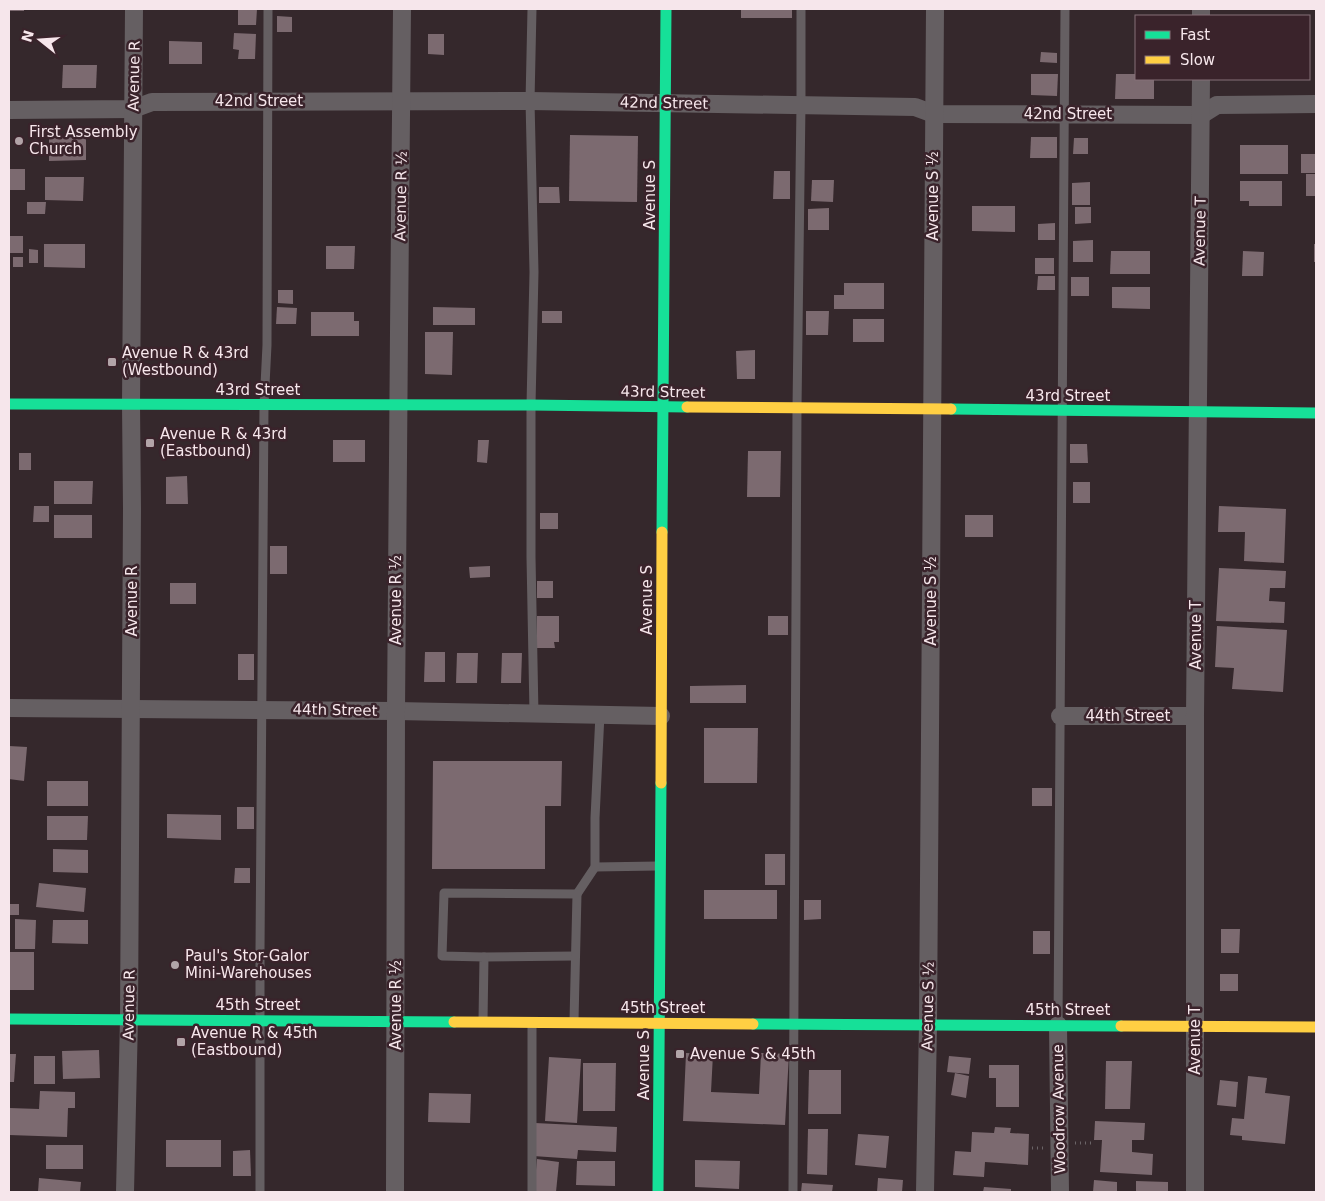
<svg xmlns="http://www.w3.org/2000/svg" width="1325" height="1201" font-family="'DejaVu Sans',sans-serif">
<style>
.building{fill:#7c6a70}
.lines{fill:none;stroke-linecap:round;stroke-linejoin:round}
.path{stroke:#6b6467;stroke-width:3;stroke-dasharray:1 4;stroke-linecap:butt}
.lane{stroke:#655f62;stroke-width:9}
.street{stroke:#655f62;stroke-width:18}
.fast{stroke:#16e098;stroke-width:11}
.slow{stroke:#ffcf43;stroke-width:11}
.poi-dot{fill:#b2a4a8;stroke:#3a232b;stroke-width:2}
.labels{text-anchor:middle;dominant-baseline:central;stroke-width:5;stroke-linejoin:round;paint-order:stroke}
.street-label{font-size:15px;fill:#f6e6eb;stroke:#3a232b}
.poi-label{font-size:15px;fill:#f6e6eb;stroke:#3a232b;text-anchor:start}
</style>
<rect width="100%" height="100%" fill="#35282c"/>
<!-- building -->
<g class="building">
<rect x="9" y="9" width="15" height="2"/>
<polygon points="238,9 257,9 256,25 238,25"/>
<rect x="741" y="9" width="51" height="9"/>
<polygon points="277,16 292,17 292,32 277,32"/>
<polygon points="234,33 256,34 255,59 238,59 239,50 233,49"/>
<polygon points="428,34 444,34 444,55 428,54"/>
<polygon points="169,41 202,42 202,64 169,64"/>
<polygon points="1041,52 1057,53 1057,63 1040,62"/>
<polygon points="63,65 97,65 96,88 62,88"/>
<polygon points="1031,74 1058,74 1057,96 1031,95"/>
<polygon points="1116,74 1136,74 1136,79 1154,79 1154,99 1115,99"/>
<polygon points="570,135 638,136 637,202 569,201"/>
<polygon points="86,137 86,160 49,161 49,138"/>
<polygon points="1031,137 1057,137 1057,158 1030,158"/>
<polygon points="1074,138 1088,138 1088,154 1073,154"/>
<rect x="1240" y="145" width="48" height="29"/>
<rect x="1301" y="154" width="15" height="19"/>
<rect x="9" y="169" width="16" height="21"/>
<polygon points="774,171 790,171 790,199 773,199"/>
<rect x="1306" y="174" width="10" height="22"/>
<polygon points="45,177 84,177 83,201 45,200"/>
<polygon points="812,180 834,180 833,202 811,201"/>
<polygon points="1240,181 1282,181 1282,206 1249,206 1249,201 1240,201"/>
<polygon points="1090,182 1090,205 1072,205 1072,183"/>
<polygon points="539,187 559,187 560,203 539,203"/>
<polygon points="27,202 46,202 45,214 27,214"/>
<polygon points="972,206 1015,206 1015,232 972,231"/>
<polygon points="1075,207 1091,207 1091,223 1075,224"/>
<polygon points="829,208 829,230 808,230 808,209"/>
<polygon points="1055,223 1055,240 1038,240 1038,224"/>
<rect x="9" y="236" width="14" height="17"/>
<polygon points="1093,240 1093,262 1073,262 1073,241"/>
<polygon points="44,244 85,244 85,268 44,267"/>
<rect x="1314" y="244" width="2" height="18"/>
<polygon points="326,246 355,246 354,269 326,269"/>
<polygon points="29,249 38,250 38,263 29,263"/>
<polygon points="1111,251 1150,251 1150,274 1110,274"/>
<polygon points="1243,251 1264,252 1263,276 1242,276"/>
<rect x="13" y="257" width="10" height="10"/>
<rect x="1035" y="258" width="19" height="16"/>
<polygon points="1038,276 1055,276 1055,290 1037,290"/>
<rect x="1071" y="277" width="18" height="19"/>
<polygon points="844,283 884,283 884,309 834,309 834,295 844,295"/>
<polygon points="1112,287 1150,287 1150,309 1112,308"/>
<polygon points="278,290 293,290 293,304 278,303"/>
<polygon points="277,307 297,308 296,324 276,324"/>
<polygon points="433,307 475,308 475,325 433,325"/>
<rect x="542" y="311" width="20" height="12"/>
<polygon points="806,311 829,311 828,335 806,335"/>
<polygon points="311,312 354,312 354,321 359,321 359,336 311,336"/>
<rect x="853" y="319" width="31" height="23"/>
<polygon points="425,332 453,332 452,375 425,374"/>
<polygon points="755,350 755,379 737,379 736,351"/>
<rect x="333" y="440" width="32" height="22"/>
<polygon points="478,440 489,440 487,463 477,462"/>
<polygon points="1070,444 1087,444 1088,463 1070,463"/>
<polygon points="748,451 781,451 780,497 747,497"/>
<rect x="19" y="453" width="12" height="17"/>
<polygon points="187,476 188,504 166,504 166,477"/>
<polygon points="54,481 93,481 92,504 54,504"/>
<rect x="1073" y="482" width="17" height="21"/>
<polygon points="34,506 49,506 49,522 33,522"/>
<polygon points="1219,506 1286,509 1284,563 1244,561 1245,532 1218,532"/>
<rect x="540" y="513" width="18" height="16"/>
<rect x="54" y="515" width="38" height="23"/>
<rect x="965" y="515" width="28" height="22"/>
<rect x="270" y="546" width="17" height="28"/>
<polygon points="490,566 490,577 470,578 469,567"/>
<polygon points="1219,568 1286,571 1285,588 1270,588 1269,601 1285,602 1284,623 1216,621"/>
<rect x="537" y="581" width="16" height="17"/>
<rect x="170" y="583" width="26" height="21"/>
<polygon points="537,616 559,616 559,642 554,642 555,648 537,648"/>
<rect x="768" y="616" width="20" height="19"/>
<polygon points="1217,626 1287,630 1283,692 1232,689 1234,668 1215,667"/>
<polygon points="425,652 445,652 445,682 424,682"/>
<polygon points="457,653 478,653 477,683 456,683"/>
<polygon points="502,653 522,653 521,683 501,683"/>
<rect x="238" y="654" width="16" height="26"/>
<polygon points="746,685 746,703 690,703 690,686"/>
<polygon points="704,728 758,728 757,783 704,783"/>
<polygon points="9,746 27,747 24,781 9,779"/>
<polygon points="433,761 562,761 561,806 545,806 545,869 432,869"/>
<rect x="47" y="781" width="41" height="25"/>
<rect x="1032" y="788" width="20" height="18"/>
<rect x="237" y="807" width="17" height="22"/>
<polygon points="167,814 221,815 221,840 167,838"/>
<polygon points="47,816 88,816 87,840 47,840"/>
<polygon points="53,849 88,850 88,873 53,872"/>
<rect x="765" y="854" width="20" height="31"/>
<polygon points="235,868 250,868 250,883 234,883"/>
<polygon points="39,883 86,888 84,912 36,907"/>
<rect x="704" y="890" width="73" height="29"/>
<polygon points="804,900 821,900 821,919 804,920"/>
<rect x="9" y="904" width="10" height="11"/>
<polygon points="15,919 36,920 35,949 15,949"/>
<polygon points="53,920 88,920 88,944 52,943"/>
<polygon points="1221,929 1240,929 1239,953 1221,953"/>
<rect x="1033" y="931" width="17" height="23"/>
<rect x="9" y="952" width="25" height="38"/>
<rect x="1220" y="974" width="18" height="17"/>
<polygon points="99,1050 100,1078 63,1079 62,1051"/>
<polygon points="686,1053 713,1054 711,1092 759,1094 761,1053 789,1054 785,1125 683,1121"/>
<polygon points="9,1054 16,1054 14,1082 9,1082"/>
<rect x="34" y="1056" width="21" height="28"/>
<polygon points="949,1056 971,1058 969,1074 947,1072"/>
<polygon points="549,1057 581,1059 577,1123 545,1121"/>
<polygon points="1106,1061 1132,1061 1130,1109 1105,1109"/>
<polygon points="583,1063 616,1063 615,1111 583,1111"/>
<polygon points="989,1065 1019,1065 1019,1107 996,1107 996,1078 989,1078"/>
<polygon points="809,1070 841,1070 841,1114 808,1114"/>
<polygon points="955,1073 969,1076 966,1098 951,1095"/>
<polygon points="1248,1076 1267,1078 1265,1093 1290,1096 1285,1144 1242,1140 1242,1136 1230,1135 1232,1118 1244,1119"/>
<polygon points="1220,1080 1238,1082 1236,1107 1217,1105"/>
<polygon points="40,1091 75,1092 75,1108 68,1108 67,1137 9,1135 9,1108 39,1109"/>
<polygon points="429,1093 471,1094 470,1123 428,1122"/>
<polygon points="1095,1121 1145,1123 1144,1140 1132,1140 1132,1152 1153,1154 1152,1175 1100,1172 1102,1140 1094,1140"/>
<polygon points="535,1123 617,1127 616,1152 578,1150 577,1159 533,1156"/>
<polygon points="995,1127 1011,1128 1010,1133 1029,1134 1028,1165 985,1162 984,1177 953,1175 955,1151 971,1152 972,1132 994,1133"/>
<polygon points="808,1129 828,1129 827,1175 807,1174"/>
<polygon points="858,1134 889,1136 886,1168 855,1165"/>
<rect x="166" y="1140" width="55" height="27"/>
<rect x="46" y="1145" width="37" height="24"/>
<polygon points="250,1150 251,1176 233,1176 233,1151"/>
<polygon points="537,1159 559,1162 556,1192 534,1191"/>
<polygon points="695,1160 740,1161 739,1189 695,1187"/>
<polygon points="577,1161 615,1161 615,1186 576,1185"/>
<polygon points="39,1178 81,1182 80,1192 38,1192"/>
<polygon points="878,1178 903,1180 902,1192 877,1192"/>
<polygon points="1094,1180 1117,1182 1117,1192 1093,1192"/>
<polygon points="1136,1181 1168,1182 1168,1192 1136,1192"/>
<polygon points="802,1183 833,1185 832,1192 801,1192"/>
<polygon points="984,1187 1011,1189 1011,1192 983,1192"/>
</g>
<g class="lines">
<!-- path -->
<g class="path">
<polyline points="1075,1143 1095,1143"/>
<polyline points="1032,1148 1044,1148"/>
</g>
<!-- lane -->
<g class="lane">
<polyline points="532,9 530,101 534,272 531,405 531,557 534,714"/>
<polyline points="595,867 658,866"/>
<polyline points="577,894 595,867 595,818 600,714"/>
<polyline points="484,957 575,956"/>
<polyline points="483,1021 484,957 442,956 444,893 577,894 574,1021"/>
<polyline points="1058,1025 1065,9"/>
<polyline points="260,1192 260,951 264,405 267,345 268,9"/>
<polyline points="532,1192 532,1023"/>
<polyline points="793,1192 797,408 801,104 801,9"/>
</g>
<!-- street -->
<g class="street">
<polyline points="1201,16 1201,9"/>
<polyline points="9,110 133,109 152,102 530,101 915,107 934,114 1201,115 1217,105 1316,104"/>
<polyline points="9,708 396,711 661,716"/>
<polyline points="1060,716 1195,716"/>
<polyline points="1058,1025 1060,1192"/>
<polyline points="125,1192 129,1019 132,509 131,404 134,9"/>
<path d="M395 1192C396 1032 395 871 396 711 396 477 401 243 402 9"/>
<polyline points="925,1192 928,1024 935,9"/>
<polyline points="1195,1192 1195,716 1201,79"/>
</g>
<!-- fast -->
<g class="fast">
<polyline points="9,404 531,405 687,407"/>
<polyline points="951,409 1316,413"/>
<polyline points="662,532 666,9"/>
<polyline points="9,1019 454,1022"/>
<polyline points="753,1024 1121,1026"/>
<polyline points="658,1192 661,783"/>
</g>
<!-- slow -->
<g class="slow">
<polyline points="687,407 951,409"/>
<polyline points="661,783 662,532"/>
<polyline points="454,1022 753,1024"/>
<polyline points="1121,1026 1316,1027"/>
</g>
</g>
<!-- markers -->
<g class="poi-dot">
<circle cx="19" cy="141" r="5"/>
<rect x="107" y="357" width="10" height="10" rx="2.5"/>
<rect x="145" y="438" width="10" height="10" rx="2.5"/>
<circle cx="175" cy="965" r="5"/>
<rect x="176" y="1037" width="10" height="10" rx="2.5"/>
<rect x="675" y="1049" width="10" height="10" rx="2.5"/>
</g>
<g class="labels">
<!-- street labels -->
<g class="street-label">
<text transform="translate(134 76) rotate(-89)">Avenue R</text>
<text x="259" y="101">42nd Street</text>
<text transform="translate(664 103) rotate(1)">42nd Street</text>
<text x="1068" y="114">42nd Street</text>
<text transform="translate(650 195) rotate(-90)">Avenue S</text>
<text transform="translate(401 196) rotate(-89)">Avenue R ½</text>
<text transform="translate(933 196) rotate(-90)">Avenue S ½</text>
<text transform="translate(1200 231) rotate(-89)">Avenue T</text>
<text x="258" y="390">43rd Street</text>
<text transform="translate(663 392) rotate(1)">43rd Street</text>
<text x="1068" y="396">43rd Street</text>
<text transform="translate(396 600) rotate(-90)">Avenue R ½</text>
<text transform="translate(647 600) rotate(-90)">Avenue S</text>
<text transform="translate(132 601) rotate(-90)">Avenue R</text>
<text transform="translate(931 601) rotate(-90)">Avenue S ½</text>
<text transform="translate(1196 635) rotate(-90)">Avenue T</text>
<text transform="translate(335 710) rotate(1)">44th Street</text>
<text x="1128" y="716">44th Street</text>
<text transform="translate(129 1005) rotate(-89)">Avenue R</text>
<text x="258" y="1005">45th Street</text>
<text transform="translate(396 1005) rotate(-90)">Avenue R ½</text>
<text transform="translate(928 1006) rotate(-89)">Avenue S ½</text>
<text x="663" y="1008">45th Street</text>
<text x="1068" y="1010">45th Street</text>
<text transform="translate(1195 1040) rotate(-90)">Avenue T</text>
<text transform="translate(644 1065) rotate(-90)">Avenue S</text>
<text transform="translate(1059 1109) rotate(-91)">Woodrow Avenue</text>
</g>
<!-- poi labels -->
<g class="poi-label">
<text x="29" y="132">First Assembly<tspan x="29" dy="17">Church</tspan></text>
<text x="122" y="353">Avenue R &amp; 43rd<tspan x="122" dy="17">(Westbound)</tspan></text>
<text x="160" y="434">Avenue R &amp; 43rd<tspan x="160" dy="17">(Eastbound)</tspan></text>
<text x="185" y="956">Paul's Stor-Galor<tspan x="185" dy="17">Mini-Warehouses</tspan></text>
<text x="191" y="1033">Avenue R &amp; 45th<tspan x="191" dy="17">(Eastbound)</tspan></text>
<text x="690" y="1054">Avenue S &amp; 45th</text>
</g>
</g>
<!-- border -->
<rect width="1325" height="1201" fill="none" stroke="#f6e6eb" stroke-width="20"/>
<!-- legend -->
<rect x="1135" y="15" width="175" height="65" fill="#3a232b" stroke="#857178"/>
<rect x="1145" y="31" width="25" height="8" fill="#16e098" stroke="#857178"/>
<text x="1180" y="40" font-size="15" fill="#f6e6eb">Fast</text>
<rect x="1145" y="56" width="25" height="8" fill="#ffcf43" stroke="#857178"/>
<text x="1180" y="65" font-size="15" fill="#f6e6eb">Slow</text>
<!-- north arrow -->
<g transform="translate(40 40) rotate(287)" stroke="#3a232b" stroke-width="4" paint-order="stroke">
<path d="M0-4L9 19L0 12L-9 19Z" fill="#f6e6eb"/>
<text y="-8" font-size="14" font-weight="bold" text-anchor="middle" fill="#f6e6eb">N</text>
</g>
</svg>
